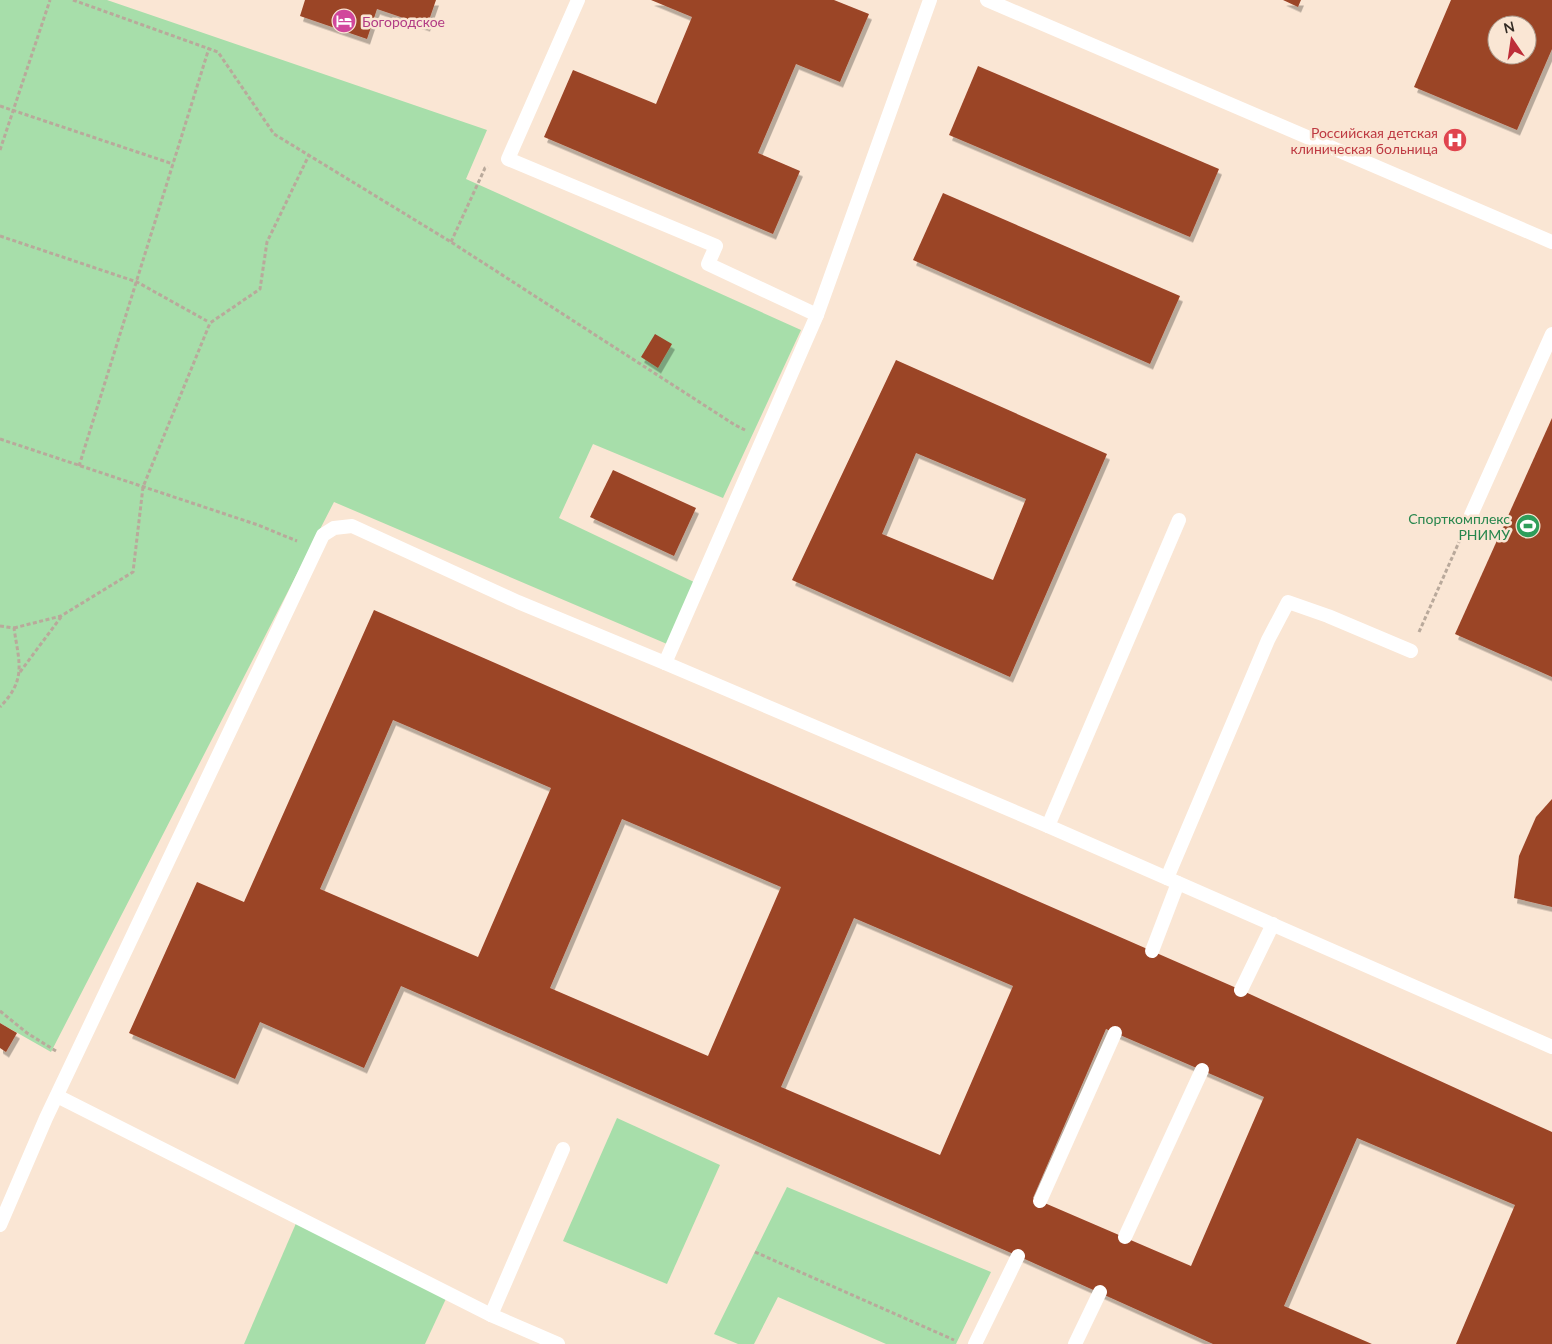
<svg xmlns="http://www.w3.org/2000/svg" width="1552" height="1344" font-family="Lato,sans-serif">
<style>
.green{fill:#a7deaa}
.building{fill:#9b4427;fill-rule:evenodd;filter:url(#shadow)}
.lines{fill:none;stroke-linecap:round;stroke-linejoin:round}
.path{stroke:#b9a99b;stroke-width:3;stroke-dasharray:4 2.5;stroke-linecap:butt}
.lane{stroke:#fff;stroke-width:14}
.labels{text-anchor:middle;dominant-baseline:central;stroke-width:5;stroke-linejoin:round;paint-order:stroke}
.hotel-label{font-size:14px;fill:#b23c85;stroke:#fae6d4;text-anchor:start}
.health-label{font-size:14px;fill:#be3a42;stroke:#fae6d4;text-anchor:end}
.leisure-label{font-size:14px;fill:#27864d;stroke:#fae6d4;text-anchor:end}
</style>
<defs>
<filter id="shadow"><feDropShadow dx="3" dy="5.5" stdDeviation="0" flood-color="#0004"/></filter>
</defs>
<rect width="100%" height="100%" fill="#fae6d4"/>
<!-- green -->
<g class="green">
<polygon points="0,0 107,0 487,130 466,179 801,330 723,498 593,444 559,518 694,582 667,644 334,502 51,1052 0,1023"/>
<polygon points="617,1118 720,1165 667,1284 563,1241"/>
<polygon points="787,1187 991,1272 956,1344 886,1344 778,1297 754,1344 738,1344 714,1334"/>
<polygon points="297,1221 450,1290 425,1344 244,1344"/>
</g>
<!-- building -->
<g class="building">
<polygon points="305,0 436,0 427,26 377,9 367,39 300,16"/>
<polygon points="651,0 834,0 869,14 840,82 796,64 758,153 800,171 773,234 544,137 573,70 656,104 692,17"/>
<polygon points="1283,0 1301,0 1298,7"/>
<path d="M1451 0H1552V49L1517 130 1414 87ZM1497 25H1527V55H1497Z"/>
<polygon points="978,66 1219,169 1190,237 949,135"/>
<polygon points="943,193 1180,296 1150,364 913,260"/>
<polygon points="655,334 672,344 658,368 641,357"/>
<path d="M896 360 1107 454 1010 677 792 580ZM916 453 1026 499 993 580 882 534Z"/>
<polygon points="1552,418 1552,677 1455,634"/>
<polygon points="613,470 696,508 674,556 590,517"/>
<path d="M374 610 1241 990 1552 1132V1344H1456L1515 1205 1357 1138 1284 1306 1372 1344H1213L1018 1256 401 986 364 1068 260 1022 235 1079 129 1033 197 882 244 902ZM393 720 551 788 478 957 320 889ZM622 819 781 887 708 1056 550 988ZM854 918 1013 986 940 1155 781 1087ZM1106 1029 1264 1097 1191 1266 1033 1198Z"/>
<polygon points="1552,799 1552,907 1514,898 1519,856 1536,817"/>
<polygon points="0,1023 17,1033 6,1052 0,1048"/>
</g>
<g class="lines">
<!-- path -->
<g class="path">
<polyline points="73,0 218,52 274,134 451,242 735,425 745,430"/>
<polyline points="0,106 173,164"/>
<polyline points="0,150 50,0"/>
<polyline points="0,236 137,282 207,321"/>
<polyline points="451,242 485,168 488,167"/>
<polyline points="0,439 258,525 297,541"/>
<polyline points="79,466 209,48"/>
<path d="M0 626 14 628C19 663 27 679 0 707"/>
<polyline points="14,628 61,616 133,572 143,487 210,323 260,289 267,242 309,155"/>
<polyline points="1419,632 1463,533"/>
<polyline points="20,672 61,617"/>
<polyline points="0,1011 27,1033 56,1051"/>
<polyline points="755,1252 954,1340"/>
</g>
<!-- lane -->
<g class="lane">
<polyline points="578,0 508,159 716,246 708,264 817,315 930,0"/>
<polyline points="987,0 1552,242"/>
<polyline points="1471,515 1552,334"/>
<polyline points="665,663 1048,826 1552,1047"/>
<polyline points="1048,826 1179,520"/>
<polyline points="1167,878 1268,640 1288,602 1328,616 1411,651"/>
<polyline points="1152,951 1178,883"/>
<polyline points="1241,990 1273,924"/>
<polyline points="57,1096 491,1315 558,1344"/>
<polyline points="1040,1201 1115,1033"/>
<polyline points="0,1225 46,1118 323,535 334,528 352,526 518,602 665,663 817,315"/>
<polyline points="1125,1237 1202,1070"/>
<polyline points="491,1315 563,1149"/>
<polyline points="975,1344 1018,1256"/>
<polyline points="1075,1344 1100,1292"/>
</g>
</g>
<!-- icons -->
<defs>
<g id="hotel-disc" transform="scale(1.25)"><circle r="9.5" fill="#d1479c" stroke="#fae6d4"/><path d="M-6-4.5h1.5V1H6V5H4.5V3h-9V5H-6ZM-4 0a1.8 1.8 0 1 1 3.6 0ZM.5 0V-2.5h3Q6-2.5 6 0Z" fill="#fff"/></g>
<g id="hospital-disc" transform="scale(1.25)"><circle r="9.5" fill="#e0444e" stroke="#fae6d4"/><path d="M-5-5h3v3.5h4V-5h3V5h-3V1.5h-4V5h-3Z" fill="#fff"/></g>
<g id="stadium-disc" transform="scale(1.25)"><circle r="9.5" fill="#2e9e5b" stroke="#fae6d4"/><path d="M0-5a6.5 5 0 1 0 0 10a6.5 5 0 1 0 0-10ZM-3.5-1.8h7v3.6h-7Z" fill="#fff"/></g>
</defs>
<g fill-rule="evenodd">
<use href="#hotel-disc" x="344" y="21"/>
<use href="#hospital-disc" x="1455" y="140"/>
<use href="#stadium-disc" x="1528" y="526"/>
</g>
<g class="labels">
<!-- hotel labels -->
<g class="hotel-label">
<text x="362" y="21">Богородское</text>
</g>
<!-- health labels -->
<g class="health-label">
<text x="1438" y="132">Российская детская<tspan x="1438" dy="16">клиническая больница</tspan></text>
</g>
<!-- leisure labels -->
<g class="leisure-label">
<text x="1510" y="518">Спорткомплекс<tspan x="1510" dy="16">РНИМУ</tspan></text>
</g>
</g>
<!-- north arrow -->
<g transform="translate(1512 40) rotate(347)"><circle r="24" fill="#fae6d4" stroke="#aa9b8e"/>
<path d="M0-4L9 19L0 12L-9 19Z" fill="#bd2d38"/>
<text y="-8" font-size="14" font-weight="bold" text-anchor="middle" fill="#332b24">N</text>
</g>
</svg>
